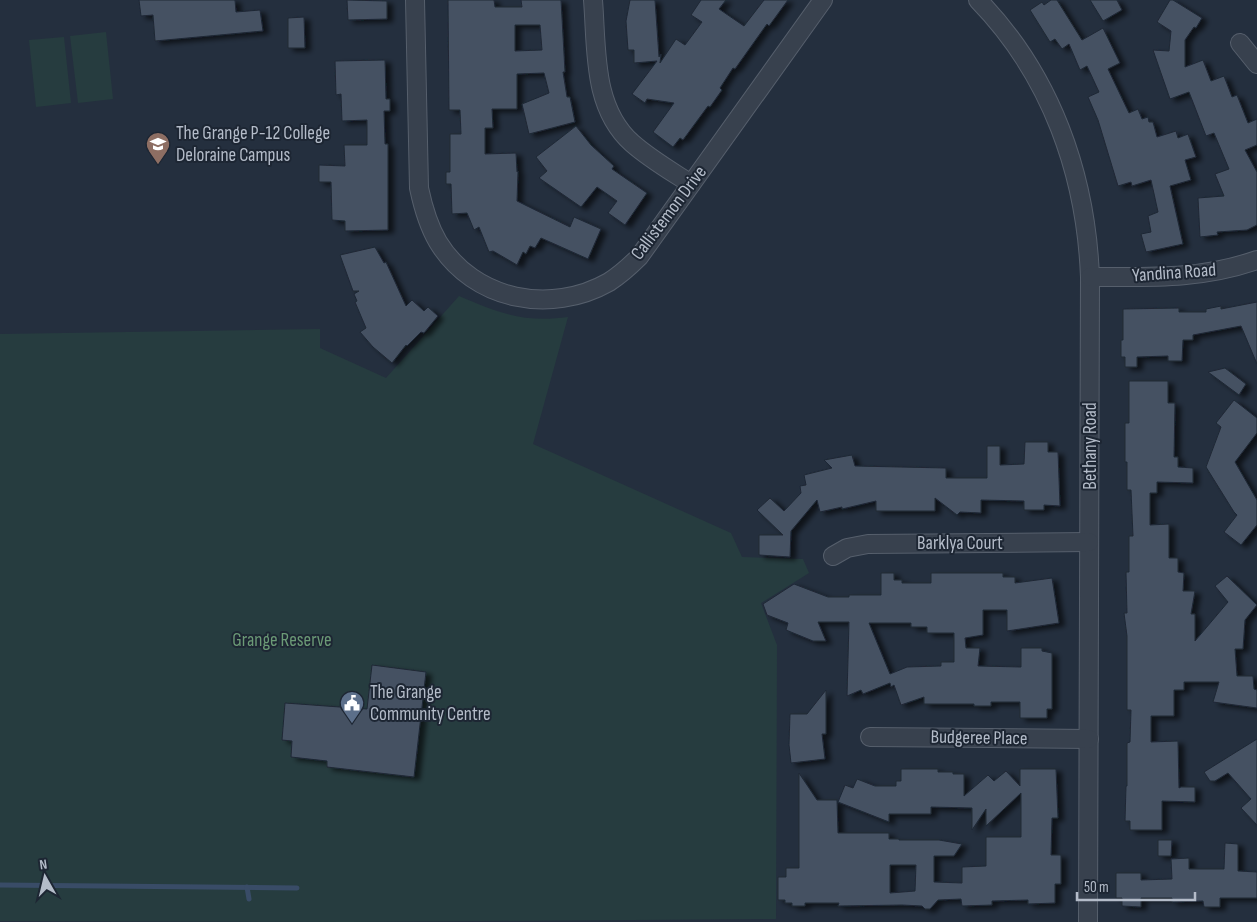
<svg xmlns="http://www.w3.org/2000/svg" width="1257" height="922" font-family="'Sofia Sans Condensed',sans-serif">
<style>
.green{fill:#263c3f}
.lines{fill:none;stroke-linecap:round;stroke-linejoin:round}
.stream{stroke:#394c67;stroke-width:5}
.building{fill:#455162;stroke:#1f2835;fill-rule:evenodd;filter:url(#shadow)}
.street-casing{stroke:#565f6c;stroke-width:20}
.street{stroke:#38414e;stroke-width:18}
.labels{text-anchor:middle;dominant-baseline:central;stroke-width:4;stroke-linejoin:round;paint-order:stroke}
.poi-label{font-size:19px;fill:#b4bcc9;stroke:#1d2633;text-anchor:start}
.street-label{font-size:19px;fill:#b4bcc9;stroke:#1d2633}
.park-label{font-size:19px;fill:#6b9a76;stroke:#1d2633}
</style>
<defs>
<filter id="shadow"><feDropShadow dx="5.5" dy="3" stdDeviation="2.5" flood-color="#0009"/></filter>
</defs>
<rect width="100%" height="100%" fill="#242f3e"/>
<!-- green -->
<g class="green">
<polygon points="106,32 113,99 78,103 70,36"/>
<polygon points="64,37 71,103 36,107 29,40"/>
<path d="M459 296C499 313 524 323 568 317L533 444 731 533 742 557 803 559 809 573 761 603 777 645 776 919 349 922 0 921V334L320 329V348L386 378Z"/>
</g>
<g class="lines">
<!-- stream -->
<g class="stream">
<polyline points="0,885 297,888"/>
<polyline points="247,887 249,899"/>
</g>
</g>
<!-- building -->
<g class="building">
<polygon points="139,0 235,0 236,12 260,10 263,31 155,41 153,15 141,16"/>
<polygon points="347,0 387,1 387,19 348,20"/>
<path d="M448 0H494L495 7H522L521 0H561L565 72H563L567 97H570L575 122 529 134 522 104 549 93 544 73 517 74V109H492L493 128H485V154L516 153 517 172 518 171 517 201 570 227 574 217 601 229 588 259 541 238 535 248 530 246 526 254 523 252 517 265 493 251 489 252 479 227 474 230 467 213 452 214 451 184H446V172H450V134H461L460 110H449ZM515 25H540L542 50 515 51Z"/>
<polygon points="630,0 655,0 659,57 661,54 660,63 676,39 685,45 702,22 691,15 701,0 726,0 719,9 744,26 764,0 788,0 769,26 767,24 735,69 733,68 720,88 722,90 710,107 708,106 683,140 680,138 673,147 653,132 674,103 647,99 645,103 632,94 657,61 634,63 634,50 628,50 626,21"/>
<polygon points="1051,0 1057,0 1082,40 1103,28 1120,63 1108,69 1129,113 1138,109 1142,119 1148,117 1149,122 1153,122 1157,137 1176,131 1178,138 1188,134 1196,157 1185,160 1191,180 1170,186 1183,244 1146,252 1141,234 1151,232 1148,216 1158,212 1151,180 1132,186 1131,182 1118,186 1098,120 1088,97 1099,92 1087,66 1080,70 1069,44 1062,49 1055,39 1050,42 1030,10 1042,2 1044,5"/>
<polygon points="1090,0 1117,0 1122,10 1103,21"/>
<polygon points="1170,0 1173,0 1202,18 1196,28 1194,27 1185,40 1185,67 1203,60 1211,81 1224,76 1232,97 1237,95 1248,123 1257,119 1257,145 1245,150 1257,172 1257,225 1247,230 1217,232 1218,235 1200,237 1198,198 1224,196 1215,174 1229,169 1214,133 1206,136 1189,92 1170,99 1162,76 1153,50 1169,51 1171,31 1157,22"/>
<polygon points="304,17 305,48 288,48 288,18"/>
<polygon points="385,60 386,99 390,99 390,111 384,111 385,144 388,144 388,230 345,231 345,221 332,220 331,182 319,182 319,165 345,166 344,145 367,145 367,120 342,121 341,94 336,95 335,61"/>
<polygon points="576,126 591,145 614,166 612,169 647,193 625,225 608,213 617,201 597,187 581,207 539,178 547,171 536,157"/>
<polygon points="375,247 384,263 386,262 406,306 412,300 424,311 428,307 438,316 424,333 421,332 407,346 406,345 392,363 373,347 360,332 366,328 355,302 357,301 354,294 359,291 353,291 340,255"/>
<polygon points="1257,302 1257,364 1241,326 1193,335 1193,340 1183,340 1182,361 1168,361 1168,356 1137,357 1137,367 1125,367 1125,357 1121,357 1121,340 1123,340 1123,309 1179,308 1179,312 1206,312 1206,309 1221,306 1221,309"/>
<polygon points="1225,368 1246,384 1239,395 1208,372"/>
<polygon points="1129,381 1168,381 1168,403 1175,403 1174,457 1178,457 1178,467 1193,468 1193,483 1157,482 1157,493 1150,493 1150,525 1169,524 1169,558 1178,558 1178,572 1184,573 1183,591 1195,591 1191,614 1195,614 1195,641 1228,602 1215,586 1227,576 1257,605 1245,620 1243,649 1235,649 1237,676 1253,676 1254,689 1257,690 1257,708 1213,702 1219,682 1184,682 1184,690 1174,690 1174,716 1151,716 1151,742 1178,741 1179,788 1181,787 1195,787 1195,802 1162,801 1162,830 1130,830 1130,821 1125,821 1126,786 1127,786 1127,743 1130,742 1131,710 1127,710 1127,636 1124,613 1127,613 1126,572 1129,572 1129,536 1133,536 1131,490 1127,490 1127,462 1125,462 1125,423 1129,423"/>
<polygon points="1234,400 1257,418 1257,433 1235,462 1257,500 1257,525 1241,545 1224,532 1237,515 1234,512 1206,467 1221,427 1216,423"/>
<polygon points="1025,442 1048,442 1048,452 1058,452 1060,506 1044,505 1044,510 1024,510 1024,501 981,500 981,513 960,512 957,515 935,498 935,511 876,511 876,501 842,509 842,507 820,512 817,500 791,531 790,557 759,555 759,535 783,535 757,510 770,498 784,511 801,493 800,486 806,485 804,475 832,468 824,460 852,455 855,466 946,468 946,478 987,478 987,446 1000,446 1000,465 1024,464"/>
<path d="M881 573H894V580H902V583H931V573H1003V577H1015V583L1052 578 1059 623 1007 631V610H983V635L965 638 966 648H980L978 666 1021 667V648H1042V651L1052 653V709H1047V718H1020V702H991V706H974V704H924V697L901 705 894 685 891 687 890 683 863 694 861 690 847 696 849 622H818L826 641H813L786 630 788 623 767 615 763 604 794 584 828 597H849V595H881ZM869 623H911V627H927V633H954V662H941V666L907 667 890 674Z"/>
<polygon points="372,665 426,672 414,777 327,767 327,761 291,757 292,741 282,740 285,703 367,709"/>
<polygon points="826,690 826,734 822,734 825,759 791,763 789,745 790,714 807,714"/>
<polygon points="1257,739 1257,825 1241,808 1251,799 1228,773 1215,781 1210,781 1204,772"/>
<path d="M901 769H938V772H953V774H964V796L988 775 994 781 1006 771 1020 786V769H1056L1058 818H1052L1051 855H1061V884H1055V903L1028 904V900L992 901V905L962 906 961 899 938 900 930 909H925L922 906 902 905 838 906 839 903H805V906H792V903H785V900H778V877H786V868H799V773L817 800H837L838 833H889V839H899V840H939L962 844 954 856H934V882L962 883V867L986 866V837H1021V793L986 826V809L972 830V808L931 807V814H889V822L838 802 845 785 853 788 857 779 875 786H896V781H901ZM890 865H916L915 891 890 893Z"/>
<polygon points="1158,840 1172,840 1171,856 1158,856"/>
<polygon points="1225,843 1238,844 1238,871 1257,872 1257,898 1220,898 1220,907 1204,907 1203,901 1172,902 1172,898 1141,898 1141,907 1122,906 1122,898 1116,898 1116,873 1141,873 1141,880 1172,879 1171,859 1189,858 1189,869 1224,869"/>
</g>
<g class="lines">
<!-- street casing -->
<g class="street-casing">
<g id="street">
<path d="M415 0 419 188C423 207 428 225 438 242 474 301 551 315 609 282 620 275 630 266 639 257L823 0"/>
<path d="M593 0C597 49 592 107 632 143 650 159 671 171 691 184"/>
<path d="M978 0C1051 75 1086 174 1090 277L1088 922"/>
<polyline points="1240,43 1257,64"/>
<path d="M1090 277C1148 277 1200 280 1257 260"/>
<polyline points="833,556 847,548 868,544 1089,542"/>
<polyline points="870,737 1089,739"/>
</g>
</g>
<!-- street -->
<use href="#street" class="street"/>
</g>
<!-- icons -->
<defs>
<g id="school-pin" transform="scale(1.25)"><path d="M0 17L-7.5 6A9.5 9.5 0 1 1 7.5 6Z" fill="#8d6e63" stroke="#1d2633"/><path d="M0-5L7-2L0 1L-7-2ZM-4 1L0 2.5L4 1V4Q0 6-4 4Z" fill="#fff"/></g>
<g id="civic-pin" transform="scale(1.25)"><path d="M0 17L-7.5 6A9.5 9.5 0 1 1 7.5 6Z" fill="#5c6f8a" stroke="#1d2633"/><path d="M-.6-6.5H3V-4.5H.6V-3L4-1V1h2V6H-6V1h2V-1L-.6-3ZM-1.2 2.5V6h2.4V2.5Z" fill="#fff"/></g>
</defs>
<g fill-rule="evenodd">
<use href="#school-pin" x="158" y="144"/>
<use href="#civic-pin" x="352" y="703"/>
</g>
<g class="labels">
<!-- poi labels -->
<g class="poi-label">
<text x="176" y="133">The Grange P-12 College<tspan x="176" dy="22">Deloraine Campus</tspan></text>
<text x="370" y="692">The Grange<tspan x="370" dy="22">Community Centre</tspan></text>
</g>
<!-- street labels -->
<g class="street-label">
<text transform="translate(669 213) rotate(-53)">Callistemon Drive</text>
<text transform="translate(1174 273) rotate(-4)">Yandina Road</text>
<text transform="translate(1090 446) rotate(-90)">Bethany Road</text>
<text x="960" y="543">Barklya Court</text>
<text transform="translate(979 738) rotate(1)">Budgeree Place</text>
</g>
<!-- park labels -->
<g class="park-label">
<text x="282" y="640">Grange Reserve</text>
</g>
</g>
<!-- north arrow -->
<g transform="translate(45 877) rotate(352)" stroke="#1d2633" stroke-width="4" paint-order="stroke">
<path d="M0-4L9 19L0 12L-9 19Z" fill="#b4bcc9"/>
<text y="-8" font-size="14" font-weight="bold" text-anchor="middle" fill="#b4bcc9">N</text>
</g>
<!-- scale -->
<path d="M1077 892v8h118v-8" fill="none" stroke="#b4bcc9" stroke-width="2.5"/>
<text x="1084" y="892" font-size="15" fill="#b4bcc9" stroke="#1d2633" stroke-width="4" paint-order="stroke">50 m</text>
</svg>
